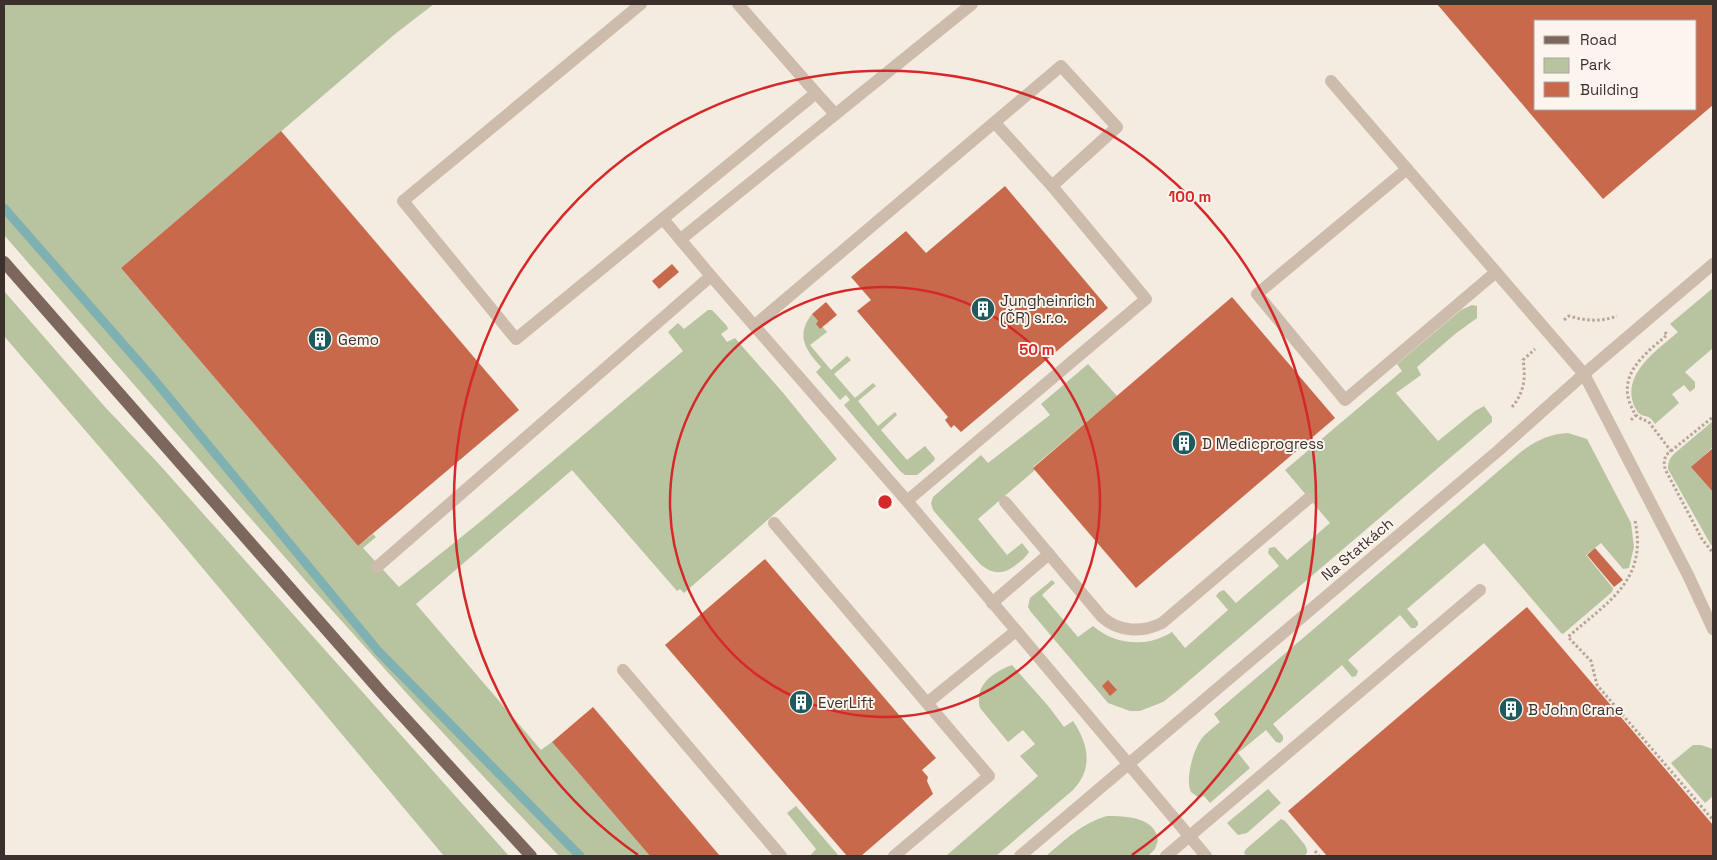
<svg xmlns="http://www.w3.org/2000/svg" width="1717" height="860" font-family="'Space Grotesk',sans-serif">
<style>
.green{fill:#b8c4a0}
.lines{fill:none;stroke-linecap:round;stroke-linejoin:round}
.stream{stroke:#7fb0b2;stroke-width:9}
.building{fill:#c8694b;fill-rule:evenodd}
.path{stroke:#b9a596;stroke-width:3;stroke-dasharray:2.5 2.5;stroke-linecap:butt}
.minor{stroke:#cdbbac;stroke-width:12}
.major{stroke:#7d675c;stroke-width:12}
.ring{fill:none;stroke:#d62828;stroke-width:2.5}
.labels{text-anchor:middle;dominant-baseline:central;stroke-width:4;stroke-linejoin:round;paint-order:stroke}
.poi-label{font-size:15px;fill:#3b302b;stroke:#fbf5ee;text-anchor:start}
.street-label{font-size:15px;fill:#3b302b;stroke:#fbf5ee}
.centre{fill:#d62828;stroke:#fbf5ee;stroke-width:2.5}
.ring-label{font-size:15px;text-anchor:middle;font-weight:bold;fill:#d62828;stroke:#fbf5ee;stroke-width:4;stroke-linejoin:round;paint-order:stroke}
</style>
<rect width="100%" height="100%" fill="#f4ebe1"/>
<!-- green -->
<g class="green">
<path d="M4 4H434L395 34 121 268 358 546 373 534 376 537 363 548 399 587 480 522 683 351 668 332 678 323 684 329 708 310H712L727 326 728 329 721 334 727 342 735 338 784 394 837 459 684 593 680 589 677 591 572 470 416 604 541 750 552 742 650 856H559C366 656 186 444 4 235Z"/>
<path d="M1713 288V348L1685 372 1695 382V388L1690 392 1684 385 1672 394 1679 403 1655 424C1654 422 1652 420 1650 418 1646 415 1641 417 1637 411 1617 377 1656 351 1678 332L1670 324Z"/>
<polygon points="4,291 105,407 157,462 509,856 444,856 164,522 4,336"/>
<path d="M1472 305 1477 306V318L1455 334 1417 367 1421 375 1396 393 1438 441 1475 411 1484 406 1492 417V422L1177 691 1163 702 1140 711H1130L1108 703 1031 612 1028 607 1030 598 1052 580 1055 583 1042 595 1078 637 1093 626C1115 645 1147 648 1172 632L1185 648 1228 610 1216 596 1219 592 1224 590 1236 603 1279 566 1268 553 1269 548 1275 547 1287 560 1330 523 1285 470 1402 371 1397 364 1461 310Z"/>
<path d="M812 314 827 332 810 345 831 370 847 356 851 360 834 374 855 398 873 383 876 386 858 401 878 426 895 412 897 415 881 430 907 460 925 446 935 458 934 461 917 475H905L900 471 844 405 850 400 846 395 840 400 816 372 821 367C806 350 795 336 812 314Z"/>
<path d="M1088 364 1117 396 1033 467 1035 470 978 519 1007 555 1022 543 1029 552C1026 557 1022 560 1017 564 1004 575 993 575 980 564L933 510 931 503 933 497 981 455 988 463 1050 415 1041 404Z"/>
<path d="M1713 421V447L1692 467 1713 492V545H1711L1707 538 1668 469C1668 461 1670 458 1675 453Z"/>
<path d="M1568 433 1587 439 1631 523 1634 547 1629 568 1623 569 1601 543 1586 555 1613 588 1612 592 1563 634 1561 633 1484 543 1407 609 1418 622V625L1415 628H1411L1400 615 1348 660 1358 671 1356 676 1352 677 1342 665 1273 724 1283 736V740L1280 743 1276 742 1266 730 1238 753 1250 768 1210 803 1204 796 1199 798 1191 792C1185 779 1193 750 1202 738 1207 732 1214 727 1220 722L1214 714 1522 451C1537 440 1550 434 1568 433Z"/>
<path d="M1012 665 1049 707 1064 727 1073 721C1088 743 1094 768 1073 790L996 856H946L1038 776 1020 756 1035 744 1023 730 1008 742 980 708C974 685 993 672 1012 665Z"/>
<polygon points="1693,745 1701,745 1713,749 1713,796 1705,803 1671,763"/>
<polygon points="1268,789 1281,803 1247,833 1238,835 1227,823"/>
<polygon points="796,806 839,856 810,856 816,849 787,813"/>
<path d="M1107 816C1126 816 1155 817 1158 840L1155 849 1148 856H1046C1065 840 1082 823 1107 816Z"/>
<polygon points="1281,819 1285,821 1305,845 1307,850 1307,853 1304,856 1246,856 1244,853 1246,849"/>
</g>
<g class="lines">
<!-- stream -->
<polyline class="stream" points="4,208 151,376 379,652 580,856"/>
</g>
<!-- building -->
<g class="building">
<path d="M1437 4H1713V105L1603 199ZM1536 21H1696V109H1536Z"/>
<polygon points="281,131 519,410 358,546 121,268"/>
<polygon points="1005,186 1108,308 961,432 954,425 951,428 945,420 948,417 857,311 871,300 851,277 906,231 926,253"/>
<polygon points="672,264 679,272 659,289 652,281"/>
<polygon points="1232,297 1335,418 1136,588 1033,468"/>
<polygon points="826,302 837,315 820,329 816,324 818,321 812,314"/>
<polygon points="1713,448 1713,492 1691,467"/>
<polygon points="1595,548 1623,580 1614,587 1587,555"/>
<polygon points="765,559 936,758 922,770 928,777 927,781 933,794 861,856 847,856 665,645"/>
<polygon points="1527,607 1713,825 1713,856 1327,856 1288,811"/>
<polygon points="1108,680 1117,690 1110,696 1102,686"/>
<polygon points="593,707 720,856 650,856 552,742"/>
</g>
<g class="lines">
<!-- path -->
<g class="path">
<path d="M1564 320 1569 316C1586 321 1601 322 1617 316"/>
<path d="M1665 332 1667 335C1646 353 1617 374 1631 406 1635 415 1638 419 1648 421L1671 451 1666 455 1664 461 1665 469 1702 539 1713 553"/>
<path d="M1512 407C1524 393 1526 378 1523 360L1535 349"/>
<polyline points="1631,420 1636,415"/>
<polyline points="1671,451 1713,417"/>
<path d="M1635 521C1648 581 1607 602 1568 637L1591 661 1597 685 1713 820"/>
<polyline points="1315,851 1319,856"/>
</g>
<!-- minor -->
<g class="minor">
<polyline points="641,4 403,201 516,339 816,93 738,4"/>
<polyline points="1331,81 1584,374 1688,575 1713,629"/>
<polyline points="816,93 835,114"/>
<polyline points="1407,169 1257,294 1345,400 1496,272"/>
<polyline points="663,219 711,276 907,501 1206,856"/>
<polyline points="681,239 972,4"/>
<polyline points="755,325 1061,66 1117,127 1052,186"/>
<polyline points="907,501 1146,299 1052,186 995,123"/>
<path d="M1005 502 1102 617C1119 632 1142 633 1162 623L1309 498"/>
<polyline points="774,523 989,776 894,856"/>
<polyline points="377,567 711,276"/>
<polyline points="992,603 1049,554"/>
<polyline points="623,670 781,856"/>
<polyline points="927,703 1016,631"/>
<polyline points="1020,856 1499,450 1584,374 1713,264"/>
<polyline points="1166,856 1480,590"/>
</g>
<!-- major -->
<polyline class="major" points="4,262 382,693 531,856"/>
</g>
<!-- distance rings -->
<g class="ring">
<circle cx="885" cy="502" r="215"/>
<path d="M638 855A431 431 0 1 1 1132 855"/>
</g>
<!-- icons -->
<defs>
<g id="building-disc" transform="scale(1.25)"><circle r="9.5" fill="#1f5a5e" stroke="#fbf5ee"/><path d="M-4-6H4V6H1V3H-1V6H-4ZM-2.5-4.3h1.7v1.8h-1.7ZM.8-4.3h1.7v1.8H.8ZM-2.5-1h1.7V.8h-1.7ZM.8-1h1.7V.8H.8Z" fill="#fff"/></g>
</defs>
<g fill-rule="evenodd">
<use href="#building-disc" x="983" y="309"/>
<use href="#building-disc" x="320" y="339"/>
<use href="#building-disc" x="1184" y="443"/>
<use href="#building-disc" x="801" y="702"/>
<use href="#building-disc" x="1511" y="709"/>
</g>
<g class="labels">
<!-- poi labels -->
<g class="poi-label">
<text x="1000" y="300">Jungheinrich<tspan x="1000" dy="17">(ČR) s.r.o.</tspan></text>
<text x="338" y="339">Gemo</text>
<text x="1202" y="443">D Medicprogress</text>
<text x="818" y="702">EverLift</text>
<text x="1528" y="709">B John Crane</text>
</g>
<!-- street labels -->
<g class="street-label">
<text transform="translate(1357 549) rotate(-40)">Na Statkách</text>
</g>
</g>
<circle cx="885" cy="502" r="8" class="centre"/>
<g class="ring-label">
<text x="1190" y="202">100 m</text>
<text x="1037" y="355">50 m</text>
</g>
<!-- border -->
<rect width="1717" height="860" fill="none" stroke="#3b302b" stroke-width="10"/>
<!-- legend -->
<rect x="1534" y="20" width="162" height="90" fill="#fbf5ee" stroke="#aea6a0"/>
<rect x="1544" y="36" width="25" height="8" fill="#7d675c" stroke="#aea6a0"/>
<text x="1580" y="45" font-size="15" fill="#3b302b">Road</text>
<rect x="1544" y="58" width="25" height="15" fill="#b8c4a0" stroke="#aea6a0"/>
<text x="1580" y="70" font-size="15" fill="#3b302b">Park</text>
<rect x="1544" y="82" width="25" height="15" fill="#c8694b" stroke="#aea6a0"/>
<text x="1580" y="95" font-size="15" fill="#3b302b">Building</text>
</svg>
